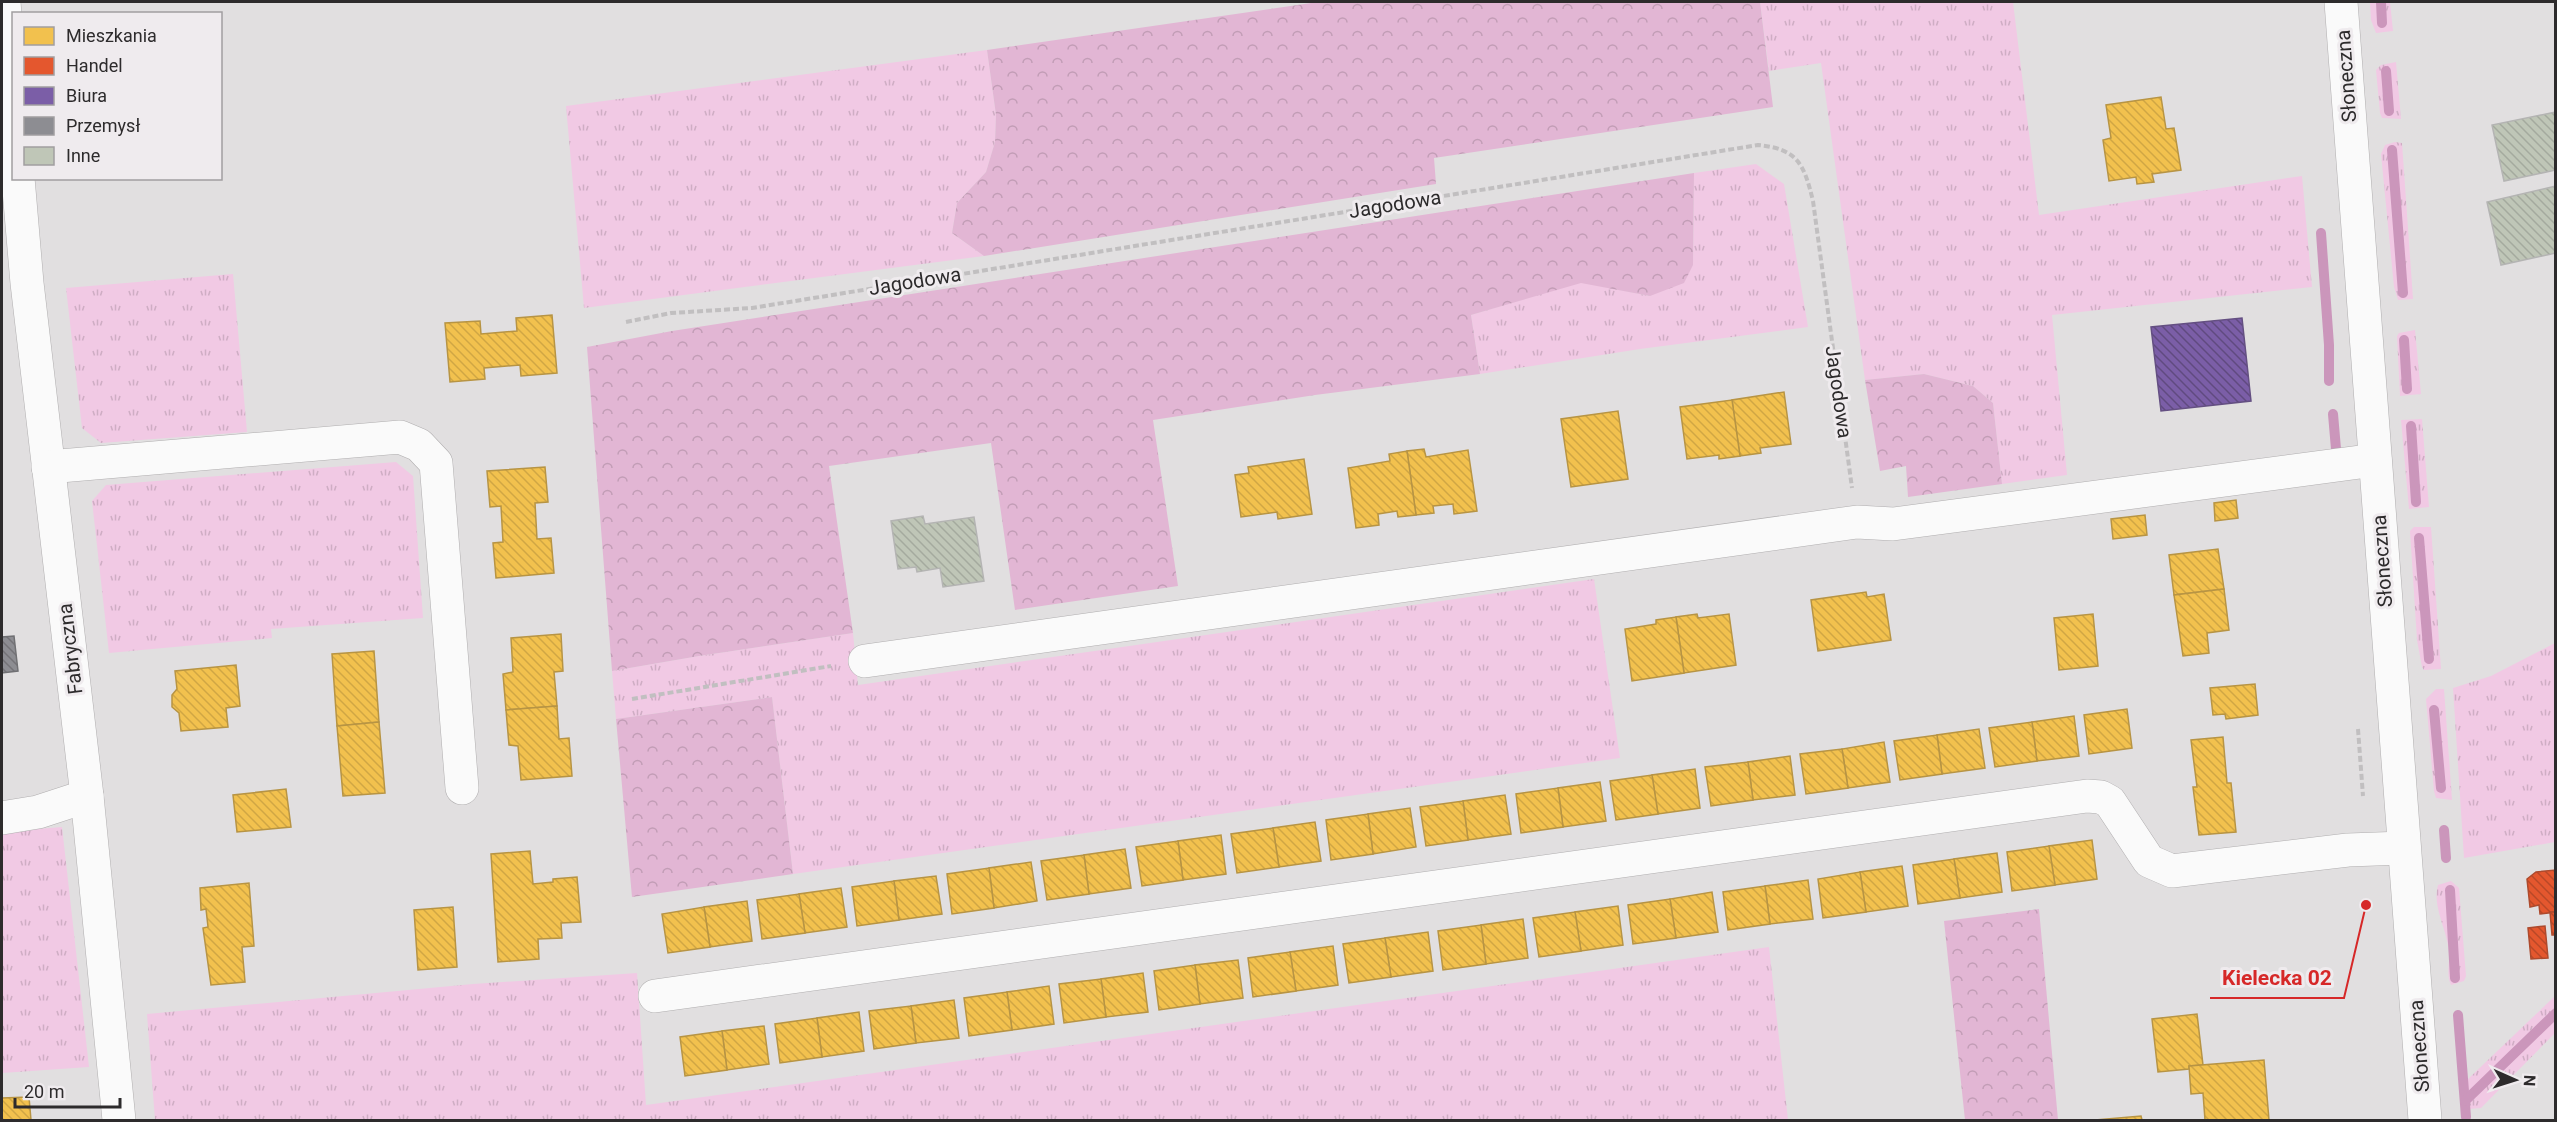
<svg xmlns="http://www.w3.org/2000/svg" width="2557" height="1122" font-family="Roboto,sans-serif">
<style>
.grass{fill:url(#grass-tufts)}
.forest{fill:url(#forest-crowns)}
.homes{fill:url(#homes-back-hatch);stroke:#b79444;stroke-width:1.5}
.shops{fill:url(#shops-back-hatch);stroke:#ad4a2d;stroke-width:1.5}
.offices{fill:url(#offices-back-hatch);stroke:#644f82;stroke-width:1.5}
.industry{fill:url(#industry-back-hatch);stroke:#707073;stroke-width:1.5}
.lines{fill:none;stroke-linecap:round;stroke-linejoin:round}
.stream{stroke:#cb96bb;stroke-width:10}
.building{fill:url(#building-back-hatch);stroke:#b4b4b3;stroke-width:1.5}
.minor-casing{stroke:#b0aeaf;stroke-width:34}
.major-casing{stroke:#b0aeaf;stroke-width:34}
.path{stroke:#c1bfc0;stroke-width:4;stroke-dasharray:6 3;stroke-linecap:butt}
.minor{stroke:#fafafa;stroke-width:33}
.major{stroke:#fafafa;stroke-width:33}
.labels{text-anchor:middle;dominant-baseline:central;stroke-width:6;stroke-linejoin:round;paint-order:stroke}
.street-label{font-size:20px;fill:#2d2b2c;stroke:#efebee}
.leader{fill:none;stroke:#d62828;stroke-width:2}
.callout-dot{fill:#d62828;stroke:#efebee;stroke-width:2}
.callout-label{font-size:21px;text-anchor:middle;font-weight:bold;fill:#d62828;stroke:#efebee;stroke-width:6;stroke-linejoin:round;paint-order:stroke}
</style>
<defs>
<pattern id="grass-tufts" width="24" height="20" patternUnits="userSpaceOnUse" patternTransform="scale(1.5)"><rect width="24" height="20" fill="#f1c9e4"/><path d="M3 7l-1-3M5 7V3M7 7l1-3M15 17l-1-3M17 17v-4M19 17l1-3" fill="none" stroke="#cfadc4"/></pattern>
<pattern id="forest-crowns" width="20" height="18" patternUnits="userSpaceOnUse" patternTransform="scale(1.5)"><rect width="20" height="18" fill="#e2b6d4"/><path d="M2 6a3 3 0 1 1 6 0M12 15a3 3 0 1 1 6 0" fill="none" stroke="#c29db6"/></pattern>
<pattern id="homes-back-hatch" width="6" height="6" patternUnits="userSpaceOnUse" patternTransform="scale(1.5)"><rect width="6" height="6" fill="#f2c14e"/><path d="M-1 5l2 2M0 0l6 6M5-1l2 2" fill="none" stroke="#d0a644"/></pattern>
<pattern id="shops-back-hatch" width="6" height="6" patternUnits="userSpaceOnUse" patternTransform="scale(1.5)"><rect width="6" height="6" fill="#e4572e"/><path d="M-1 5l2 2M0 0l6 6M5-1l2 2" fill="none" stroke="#b94827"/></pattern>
<pattern id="offices-back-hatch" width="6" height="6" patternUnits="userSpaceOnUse" patternTransform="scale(1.5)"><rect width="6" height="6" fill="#7b5ea7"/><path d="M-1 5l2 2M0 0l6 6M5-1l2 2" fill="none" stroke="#604a80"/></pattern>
<pattern id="industry-back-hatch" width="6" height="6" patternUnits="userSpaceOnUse" patternTransform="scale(1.5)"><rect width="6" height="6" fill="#8d8d92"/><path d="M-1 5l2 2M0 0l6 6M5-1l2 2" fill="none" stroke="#747377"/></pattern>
<pattern id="building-back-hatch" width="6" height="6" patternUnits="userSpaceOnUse" patternTransform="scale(1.5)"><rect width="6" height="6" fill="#bfc6b7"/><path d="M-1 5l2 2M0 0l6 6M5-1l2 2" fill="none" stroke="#a4aa9e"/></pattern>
</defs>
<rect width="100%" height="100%" fill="#e1dfe0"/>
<!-- grass -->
<g class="grass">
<polygon points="1760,2 2013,2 2039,215 2302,176 2312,287 2052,315 2067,475 2002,484 1993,403 1973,386 1924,374 1865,380 1821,63 1769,71"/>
<polygon points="2370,2 2390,2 2393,31 2376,33 2371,20"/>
<polygon points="987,50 996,115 995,142 986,172 957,203 952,233 984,256 584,308 566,106"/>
<polygon points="2396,62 2401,119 2382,118 2380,113 2376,70 2381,65"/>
<polygon points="2395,142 2402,143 2413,299 2398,300 2394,287 2381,154 2385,145"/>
<polygon points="1756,164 1784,184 1808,327 1640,349 1480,374 1471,315 1581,282 1650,296 1693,265 1694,173"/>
<polygon points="233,274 247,432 101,443 82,428 66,288"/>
<polygon points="2415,330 2421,394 2400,396 2397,336 2399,333"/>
<polygon points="2422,419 2429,507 2409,509 2401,420"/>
<polygon points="396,462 413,476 423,618 271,629 272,638 109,653 92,501 106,485"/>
<polygon points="2414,527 2431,527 2441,669 2424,670 2422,667 2417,640 2410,531"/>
<polygon points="1594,579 1620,758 793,874 772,697 616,719 612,671 699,656 853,633 858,685"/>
<polygon points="2555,643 2555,842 2464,858 2453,688 2491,676"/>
<polygon points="2436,689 2444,689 2452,800 2436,798 2434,791 2426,699"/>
<polygon points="62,827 89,1067 2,1073 2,832"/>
<path d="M2451 881 2459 888 2466 976 2464 981 2451 985C2446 975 2450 962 2449 951 2447 930 2432 906 2438 885Z"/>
<polygon points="1769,947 1788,1120 155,1120 147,1014 473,984 637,973 646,1105"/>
<polygon points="2555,996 2555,1033 2481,1108 2469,1109 2467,1080"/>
</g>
<!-- forest -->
<g class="forest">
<polygon points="1318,2 1760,2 1773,107 1434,158 1436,184 984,256 952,233 957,203 986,172 995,142 996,115 987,50"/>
<polygon points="1694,173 1693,265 1684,283 1650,296 1581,283 1471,315 1480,374 1315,395 1153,420 1178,586 1015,610 991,443 829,466 853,633 699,656 612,671 587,347 672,331"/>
<polygon points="1924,374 1973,386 1993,403 2002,484 1908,497 1906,466 1880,471 1865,380"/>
<polygon points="772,697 793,874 632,897 616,719"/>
<polygon points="2039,909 2058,1120 1965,1120 1944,921"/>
</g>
<!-- homes -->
<g class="homes">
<polygon points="2161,97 2166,129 2174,128 2181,170 2152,174 2154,182 2137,184 2136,177 2109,181 2103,140 2111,138 2106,105"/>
<polygon points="552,315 557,373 521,376 520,365 484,368 485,379 450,382 445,323 480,321 481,334 517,331 516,318"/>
<polygon points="1784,392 1791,444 1760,448 1761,453 1740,456 1732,400"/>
<polygon points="1732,400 1740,456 1719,459 1719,455 1687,459 1680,407"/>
<polygon points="1618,411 1628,479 1571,487 1561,419"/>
<polygon points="1424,449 1426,457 1468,450 1477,511 1454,514 1453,504 1433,506 1434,513 1416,515 1407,451"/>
<polygon points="1407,451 1416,515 1398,517 1397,511 1378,514 1379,525 1356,528 1348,468 1390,461 1389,454"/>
<polygon points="1304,459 1312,514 1278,519 1277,512 1241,517 1235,475 1249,473 1248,467"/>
<polygon points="545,467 548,502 535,503 537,539 551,538 554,573 496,578 493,543 503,542 501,506 490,507 487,471"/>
<polygon points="2236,500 2238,518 2215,521 2214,503"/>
<polygon points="2145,515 2147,535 2113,539 2111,519"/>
<polygon points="2218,549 2224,589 2174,595 2169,555"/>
<polygon points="2224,589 2229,630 2207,633 2209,653 2183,656 2174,595"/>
<polygon points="1866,592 1867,597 1884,594 1891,640 1818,651 1811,600"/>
<polygon points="1697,614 1698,618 1729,614 1736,665 1684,673 1676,617"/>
<polygon points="2093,614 2098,666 2059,670 2054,618"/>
<polygon points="1676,617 1684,673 1632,681 1625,629 1656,624 1656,620"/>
<polygon points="561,634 563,671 554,672 557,706 506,710 503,674 513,672 511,638"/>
<polygon points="374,651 379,722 337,726 332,654"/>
<polygon points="236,665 240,706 226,708 228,727 181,731 179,713 172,707 172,695 177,689 175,671"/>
<polygon points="2255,684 2258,715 2226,719 2225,714 2213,715 2210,688"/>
<polygon points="557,706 559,739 569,738 572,776 521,780 518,746 509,745 506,710"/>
<polygon points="2127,709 2132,748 2089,754 2084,715"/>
<polygon points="2074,716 2079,756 2037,761 2032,722"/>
<polygon points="379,722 385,793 343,796 337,726"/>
<polygon points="2032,722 2037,761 1995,767 1989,728"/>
<polygon points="1979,729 1985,768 1942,774 1937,735"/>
<polygon points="1937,735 1942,774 1900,780 1894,741"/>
<polygon points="2223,737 2227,783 2231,783 2236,832 2199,835 2193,787 2197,787 2191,740"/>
<polygon points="1884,742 1890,782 1848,788 1842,749"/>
<polygon points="1842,749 1848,788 1806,794 1800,754"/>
<polygon points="1790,756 1795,795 1753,800 1748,762"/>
<polygon points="1748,762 1753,800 1711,806 1705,767"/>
<polygon points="1695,769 1700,808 1658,814 1652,775"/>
<polygon points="1652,775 1658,814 1616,820 1610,781"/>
<polygon points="1600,782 1606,821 1563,827 1558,788"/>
<polygon points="1558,788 1563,827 1521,833 1516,794"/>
<polygon points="286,789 291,827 237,832 233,795"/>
<polygon points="1505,795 1511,834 1468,840 1463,801"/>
<polygon points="1463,801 1468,840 1426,846 1420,807"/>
<polygon points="1410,808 1416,847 1373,854 1368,814"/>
<polygon points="1368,814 1373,854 1331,860 1326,820"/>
<polygon points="1315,822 1321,861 1279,867 1273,828"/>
<polygon points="1273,828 1279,867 1237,873 1231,834"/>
<polygon points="1221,835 1226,874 1183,880 1178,841"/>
<polygon points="2092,840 2097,879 2055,885 2049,846"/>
<polygon points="1178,841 1183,880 1142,886 1136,847"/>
<polygon points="2049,846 2055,885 2012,891 2007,852"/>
<polygon points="1125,849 1131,888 1089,894 1084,855"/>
<polygon points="530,851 533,884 553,882 553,879 577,877 581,922 561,923 562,938 538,939 539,959 498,962 491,854"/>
<polygon points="1997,853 2002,892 1960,898 1954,859"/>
<polygon points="1084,855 1089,894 1047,900 1041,861"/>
<polygon points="1954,859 1960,898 1918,904 1913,865"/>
<polygon points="1031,862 1037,901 994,908 989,868"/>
<polygon points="1902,866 1908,906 1866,912 1860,872"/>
<polygon points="989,868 994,908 952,914 947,874"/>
<polygon points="1860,872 1866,912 1823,918 1818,879"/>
<polygon points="936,876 942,914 899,920 894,881"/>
<polygon points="1808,880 1813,919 1770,924 1765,886"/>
<polygon points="894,881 899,920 857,926 852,887"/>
<polygon points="249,883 254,946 242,947 245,982 211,985 203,928 208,927 206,909 201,910 200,888"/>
<polygon points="1765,886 1770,924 1728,930 1723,892"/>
<polygon points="841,888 847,927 805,933 799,894"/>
<polygon points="1712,892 1718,932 1676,938 1670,899"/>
<polygon points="799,894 805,933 762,939 757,900"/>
<polygon points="1670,899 1676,938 1633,944 1628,905"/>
<polygon points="747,901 752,941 710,947 704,907"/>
<polygon points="1618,906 1623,945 1581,951 1575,912"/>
<polygon points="453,907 457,967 418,970 414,910"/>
<polygon points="704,907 710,947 668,953 662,914"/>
<polygon points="1575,912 1581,951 1539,957 1533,918"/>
<polygon points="1523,919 1528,958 1486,964 1481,925"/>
<polygon points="1481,925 1486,964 1443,970 1438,931"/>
<polygon points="1428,932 1433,971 1391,977 1385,938"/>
<polygon points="1385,938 1391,977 1349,983 1343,944"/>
<polygon points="1333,946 1338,985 1296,991 1290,952"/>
<polygon points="1290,952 1296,991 1253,997 1248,958"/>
<polygon points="1238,960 1243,998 1200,1004 1195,965"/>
<polygon points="1195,965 1200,1004 1159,1010 1154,971"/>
<polygon points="1143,973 1148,1012 1106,1017 1101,979"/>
<polygon points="1101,979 1106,1017 1064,1023 1059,984"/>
<polygon points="1049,986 1054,1024 1012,1030 1007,992"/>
<polygon points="1007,992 1012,1030 969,1036 964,998"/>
<polygon points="954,1000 959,1038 916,1043 911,1006"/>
<polygon points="911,1006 916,1043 874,1049 869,1011"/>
<polygon points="859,1012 864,1051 822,1057 817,1018"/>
<polygon points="2197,1014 2203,1065 2189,1066 2189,1069 2158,1072 2152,1019"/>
<polygon points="817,1018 822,1057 780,1063 775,1024"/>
<polygon points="764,1026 769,1064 727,1070 722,1031"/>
<polygon points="722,1031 727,1070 685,1076 680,1037"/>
<polygon points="2264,1060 2269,1120 2205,1120 2203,1093 2191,1094 2189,1066"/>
<polygon points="29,1097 31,1120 2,1120 2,1098"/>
<polygon points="2141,1116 2142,1120 2095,1120"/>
</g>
<!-- shops -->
<g class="shops">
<polygon points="2556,870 2556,912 2540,914 2539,905 2530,907 2527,879 2536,872"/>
<polygon points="2550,912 2556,912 2556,935 2552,935"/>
<polygon points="2545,926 2548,958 2531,959 2528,928"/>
</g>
<!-- offices -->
<polygon class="offices" points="2242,318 2251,401 2161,411 2151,327"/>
<!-- industry -->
<polygon class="industry" points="14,636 18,671 2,673 2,637"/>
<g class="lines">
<!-- stream -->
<g class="stream">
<polyline points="2381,2 2382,23"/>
<polyline points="2386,71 2389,111"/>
<polyline points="2392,150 2403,293"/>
<polyline points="2321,233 2329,345 2329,381"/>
<polyline points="2404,340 2407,389"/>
<polyline points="2333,414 2336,449"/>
<polyline points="2411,426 2416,502"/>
<polyline points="2419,538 2429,659"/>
<polyline points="2434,710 2441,788"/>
<polyline points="2444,830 2446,858"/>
<polyline points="2450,890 2455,978"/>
<polyline points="2458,1015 2466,1117"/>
<polyline points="2465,1101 2556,1013"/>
</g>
</g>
<!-- building -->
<g class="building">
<polygon points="2556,112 2556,170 2504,181 2492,125"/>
<polygon points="2556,186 2556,253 2501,265 2487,202"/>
<polygon points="923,516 925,524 974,517 984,581 943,587 940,568 917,572 916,567 898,569 891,521"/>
</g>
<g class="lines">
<!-- minor casing -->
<g class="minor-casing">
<g id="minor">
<polyline points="4,2 14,130"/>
<polyline points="2,158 14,157"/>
<polyline points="18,178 27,283 87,796 119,1120"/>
<polyline points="48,467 400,437 419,445 436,463 462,788"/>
<polyline points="865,661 1857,522 1893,524 2375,460"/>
<polyline points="2,818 38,812 87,796"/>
<polyline points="655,996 2087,796 2101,797 2110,802 2149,861 2172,871 2348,850 2404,848"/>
</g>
</g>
<!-- major casing -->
<g class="major-casing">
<polyline id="major" points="2341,2 2425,1120"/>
</g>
<!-- path -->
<g class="path">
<path d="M626 322 671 313 752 308 1758 145C1798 149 1804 164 1813 201L1852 488"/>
<polyline points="632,699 831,666"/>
<polyline points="2358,729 2363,796"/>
</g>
<!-- minor -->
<use href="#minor" class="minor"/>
<!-- major -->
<use href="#major" class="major"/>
</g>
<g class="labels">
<!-- street labels -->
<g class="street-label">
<text transform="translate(2346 76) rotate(-94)">Słoneczna</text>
<text transform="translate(1395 204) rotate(-9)">Jagodowa</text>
<text transform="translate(915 281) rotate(-9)">Jagodowa</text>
<text transform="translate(1839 392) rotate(82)">Jagodowa</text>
<text transform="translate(2382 561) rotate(-94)">Słoneczna</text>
<text transform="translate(70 649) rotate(-97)">Fabryczna</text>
<text transform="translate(2419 1046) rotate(-94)">Słoneczna</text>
</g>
</g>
<!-- callouts -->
<path class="leader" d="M2366 905L2344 998H2210"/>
<circle class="callout-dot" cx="2366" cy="905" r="6"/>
<g class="callout-label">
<text x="2277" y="985">Kielecka 02</text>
</g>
<!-- border -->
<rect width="2557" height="1122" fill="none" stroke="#2d2b2c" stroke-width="6"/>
<!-- legend -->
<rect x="12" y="12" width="210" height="168" fill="#efebee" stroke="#a19ea0" stroke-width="1.5"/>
<rect x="24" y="27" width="30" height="18" fill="#f2c14e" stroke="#a19ea0" stroke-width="1.5"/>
<text x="66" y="42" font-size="18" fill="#2d2b2c">Mieszkania</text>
<rect x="24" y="57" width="30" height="18" fill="#e4572e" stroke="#a19ea0" stroke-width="1.5"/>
<text x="66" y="72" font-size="18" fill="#2d2b2c">Handel</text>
<rect x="24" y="87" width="30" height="18" fill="#7b5ea7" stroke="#a19ea0" stroke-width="1.5"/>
<text x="66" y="102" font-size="18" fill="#2d2b2c">Biura</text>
<rect x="24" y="117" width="30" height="18" fill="#8d8d92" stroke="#a19ea0" stroke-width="1.5"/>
<text x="66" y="132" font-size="18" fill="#2d2b2c">Przemysł</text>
<rect x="24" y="147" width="30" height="18" fill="#bfc6b7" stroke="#a19ea0" stroke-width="1.5"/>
<text x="66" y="162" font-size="18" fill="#2d2b2c">Inne</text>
<!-- north arrow -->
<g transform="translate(2515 1080) rotate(93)" stroke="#efebee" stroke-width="4.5" paint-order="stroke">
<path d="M0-4.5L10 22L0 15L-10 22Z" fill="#2d2b2c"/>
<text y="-9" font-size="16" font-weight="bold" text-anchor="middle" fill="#2d2b2c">N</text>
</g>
<!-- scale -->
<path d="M15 1098v9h105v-9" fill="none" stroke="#2d2b2c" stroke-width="3"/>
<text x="24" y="1098" font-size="18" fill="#2d2b2c" stroke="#efebee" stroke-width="4.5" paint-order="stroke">20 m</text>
</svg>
